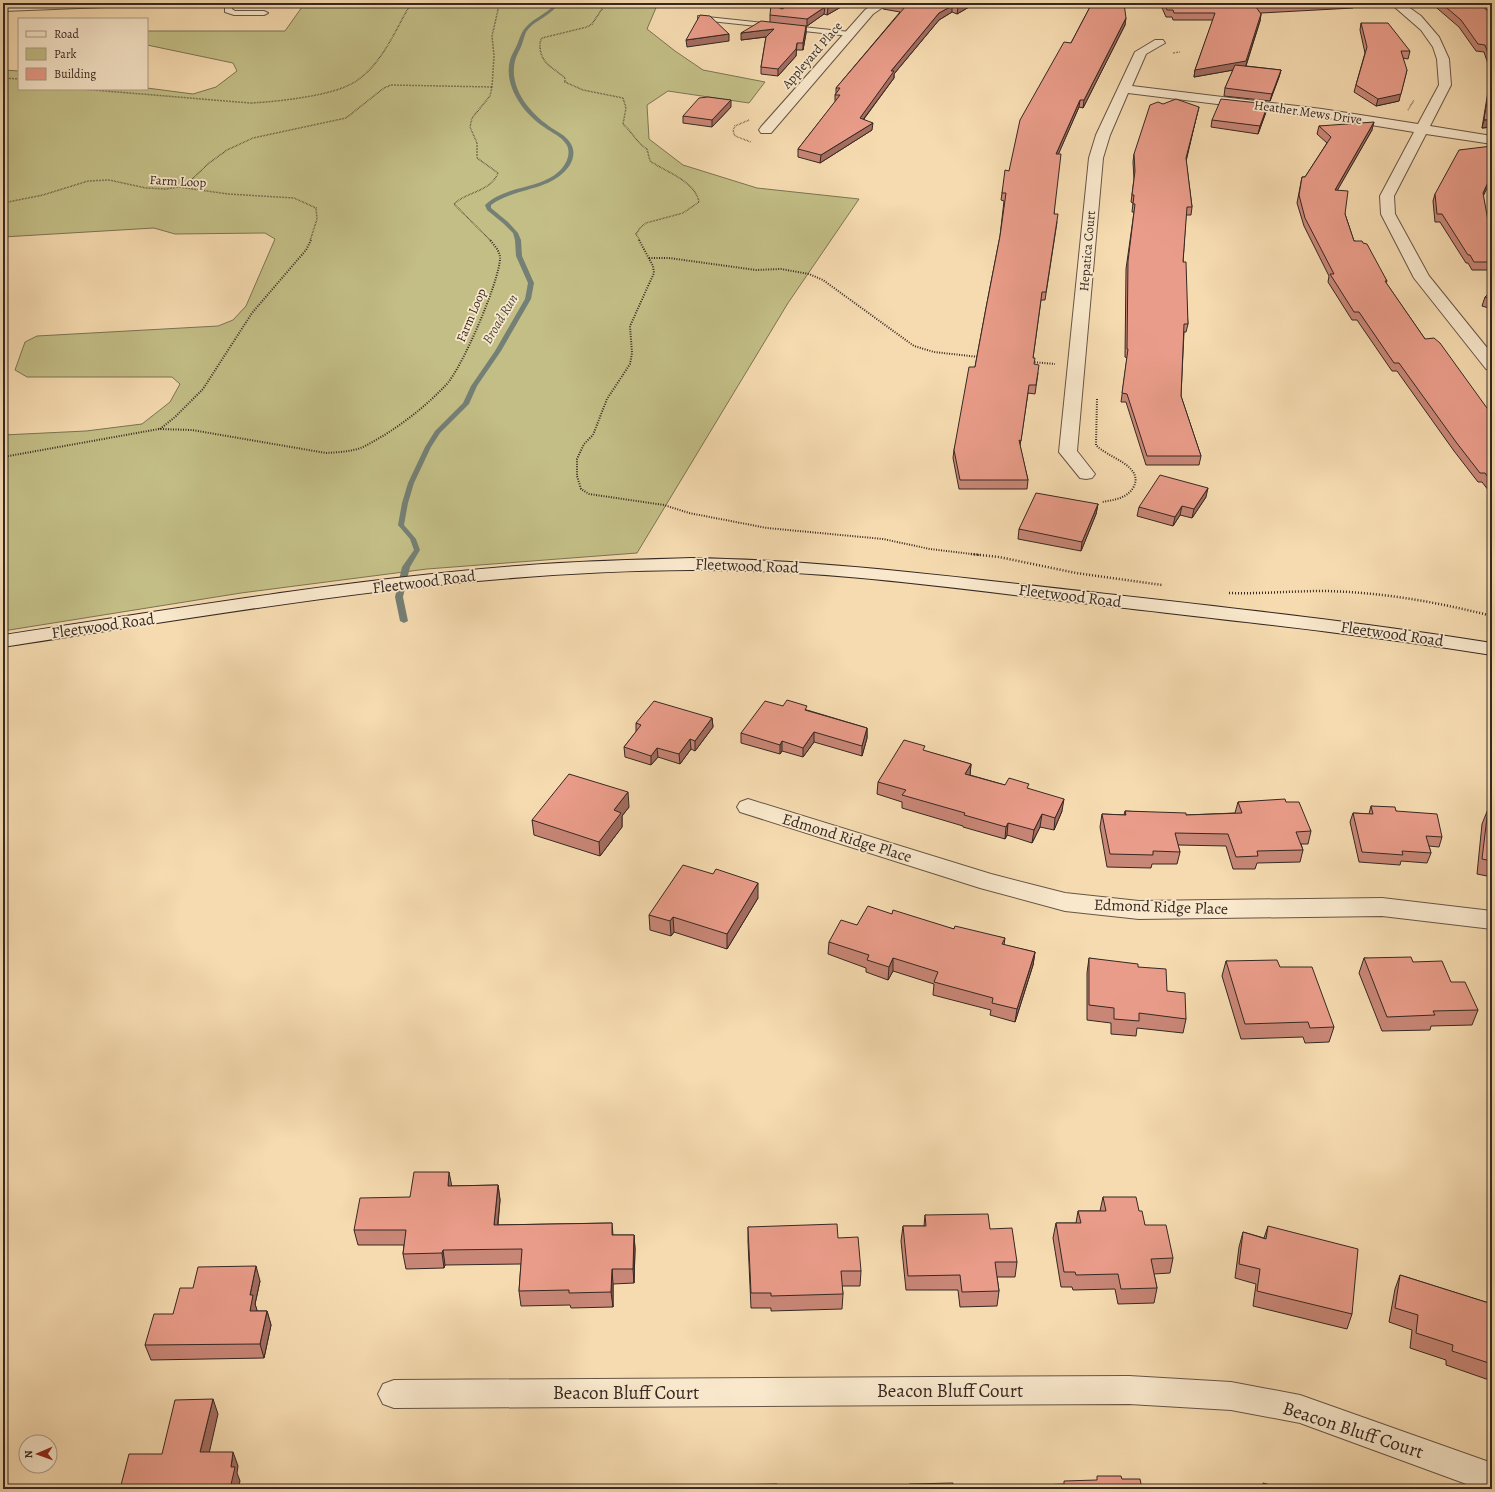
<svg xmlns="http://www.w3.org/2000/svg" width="1495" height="1492" font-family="Alegreya,serif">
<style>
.green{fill:#c3be86;stroke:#7c7354}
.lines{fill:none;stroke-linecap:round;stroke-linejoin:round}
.stream{fill:#748075;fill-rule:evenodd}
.lane-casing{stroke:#665546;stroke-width:2}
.street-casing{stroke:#665546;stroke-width:2}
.secondary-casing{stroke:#362822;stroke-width:2}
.path-far2{stroke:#362822;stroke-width:1.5;stroke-dasharray:0.5 1;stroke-linecap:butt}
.path-far1{stroke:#362822;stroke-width:2;stroke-dasharray:1 1.5;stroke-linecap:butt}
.path{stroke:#362822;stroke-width:2.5;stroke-dasharray:1 2;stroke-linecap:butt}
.lane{fill:#f9e8cc;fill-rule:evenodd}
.street{fill:#f9e8cc;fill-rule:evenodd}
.secondary{fill:#f9e8cc;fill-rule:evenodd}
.wall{fill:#c88676;stroke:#362822}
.shaded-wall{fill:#a36d60;stroke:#362822}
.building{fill:#e99c89;stroke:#362822}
.labels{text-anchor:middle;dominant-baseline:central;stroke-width:3.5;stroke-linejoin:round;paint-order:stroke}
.far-street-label{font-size:13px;fill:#362822;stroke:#f9e8cc}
.far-water-label{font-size:14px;font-style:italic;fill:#504d44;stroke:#f9e8cc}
.street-label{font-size:16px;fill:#362822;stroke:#f9e8cc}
.near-street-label{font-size:19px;fill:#362822;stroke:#f9e8cc}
</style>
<rect width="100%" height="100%" fill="#f6dbb0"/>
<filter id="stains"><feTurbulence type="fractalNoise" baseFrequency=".005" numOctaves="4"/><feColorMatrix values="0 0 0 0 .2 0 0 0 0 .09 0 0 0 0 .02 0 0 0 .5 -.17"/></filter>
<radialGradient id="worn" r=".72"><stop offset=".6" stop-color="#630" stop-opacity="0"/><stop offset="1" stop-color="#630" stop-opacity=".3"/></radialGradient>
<!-- green -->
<polygon class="green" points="244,3 658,3 647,29 675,51 703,70 765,82 749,103 668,91 647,105 649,139 683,165 757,188 859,199 788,303 637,553 427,569 241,593 3,631 3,435 86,431 142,424 170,402 180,384 172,377 27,377 15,370 25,342 37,336 218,326 233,320 246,306 275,239 265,233 175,234 154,228 3,237 3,70 19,71 19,89 147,88 193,94 216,87 237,71 233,63 147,45 147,31 285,31 302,7 245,6"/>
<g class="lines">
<!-- stream -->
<path class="stream" d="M552 3H556V7C548 17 533 21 526 32 524 37 523 42 521 47 519 51 516 56 515 61 509 86 527 109 545 123 553 130 563 133 569 141 578 152 572 165 563 173 544 191 512 189 491 205V208L508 222 518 233 521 240 522 256 534 283 531 299 501 351 477 386 469 404 440 433 431 447 414 483 408 503 404 525 416 539 420 550 410 567 403 597 408 621 404 623 400 621 395 597 402 567 414 550 410 539 398 525 402 503 408 483 425 447 435 431 463 403 471 386 495 351 525 299 528 283 516 256 515 240 513 233 504 224 487 210 485 205C507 183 548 191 565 164 569 158 570 149 566 144 561 136 552 133 544 127 524 114 503 86 510 60 511 56 513 53 515 49 519 42 520 33 526 27 532 20 543 15 550 9L553 6Z"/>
<!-- lane casing -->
<g class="lane-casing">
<g id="lane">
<polygon points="100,3 160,3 156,5 3,11 3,7"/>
<polygon points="221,3 230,3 233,6 232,9 235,11 264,11 268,13 264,15 234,15 225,12 225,7"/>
<polygon points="698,16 850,32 854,34 850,36 701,20 698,20"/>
</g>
</g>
<!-- street casing -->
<g class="street-casing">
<g id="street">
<polygon points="875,3 889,3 873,14 771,133 761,133 759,130 761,127 865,10"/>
<polygon points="1390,3 1403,3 1421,16 1439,37 1449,59 1451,85 1430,126 1492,136 1492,144 1426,134 1394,196 1395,214 1429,276 1492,354 1492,370 1486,369 1414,278 1381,214 1380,196 1414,132 1322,117 1128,93 1110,135 1103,158 1077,451 1095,474 1092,478 1086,479 1080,478 1059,452 1089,158 1096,135 1135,52 1155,40 1163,40 1165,43 1146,54 1132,86 1322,109 1418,124 1439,85 1437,59 1433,47 1421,30"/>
<polygon points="748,799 991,874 1065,893 1139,901 1382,898 1492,911 1492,929 1382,916 1139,919 1065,911 980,888 740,812 737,807 740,802"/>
<polygon points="1129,1376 1231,1382 1300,1395 1492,1463 1492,1489 1480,1489 1300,1423 1231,1410 1129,1404 394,1408 383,1404 378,1394 383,1384 394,1380"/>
</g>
</g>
<!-- secondary casing -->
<g class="secondary-casing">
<path id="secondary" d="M691 558C828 560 963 578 1098 593 1230 608 1361 622 1492 643V655C1356 633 1218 619 1081 603 952 588 822 569 691 570 460 571 231 612 3 647V635C174 609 345 580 517 566 575 561 633 560 691 558Z"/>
</g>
<!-- path-far2 -->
<g class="path-far2">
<path d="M601 3 602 9 592 24 587 27 542 38C540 41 540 43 540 47 541 64 554 68 565 78V82L583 90 623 98 626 108 623 124C632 132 637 143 647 149L650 161C666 172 695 181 699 202L683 213 646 223 640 228 636 234 640 241"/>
<polyline points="1173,53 1180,52"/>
<polyline points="3,78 19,79"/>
<path d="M81 89 250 103C275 102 328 96 349 85 358 81 367 73 373 66 389 47 399 24 411 3"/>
<polyline points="1408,110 1414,100"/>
<polyline points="749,120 735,126 733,131 735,136 751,142"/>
<polyline points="180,187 187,184 209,163 227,150 253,138 346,118 384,88 391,85 492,87"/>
<polyline points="3,203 43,195 88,181 109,180 146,188 166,189 179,187 228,194 294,198 316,208 317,219 310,241"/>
<path d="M491 241 454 204C468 191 490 192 498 173L477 158V143L470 127 472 118 490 96 492 87 494 56 492 36 498 10 497 3"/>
</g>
<!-- path-far1 -->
<g class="path-far1">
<polyline points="639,240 653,266 654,273 630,326 632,353 630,364 607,399 593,435 584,444 577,459 577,476 581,489 589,494 664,505 689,513 767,528 883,539 930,549 980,555"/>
<polyline points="649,258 669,258 756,270 781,269 809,274 823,280 914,346 934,352 979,357"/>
<polyline points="1032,362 1055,364"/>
<path d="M1097 399 1096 445C1106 457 1146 466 1133 488 1126 499 1113 500 1102 502"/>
<polyline points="160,429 175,417 203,389 252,313 306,250 311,240"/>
<path d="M3 457 159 429 192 430 326 453C339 452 353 452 365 446 394 431 422 410 445 386 461 371 500 280 500 258 500 251 494 245 490 240"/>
</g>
<!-- path -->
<g class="path">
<polyline points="971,554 999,557 1076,573 1162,585"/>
<path d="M1229 593C1261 594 1292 591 1324 591 1381 592 1437 602 1492 616"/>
</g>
<!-- lane -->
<use href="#lane" class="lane"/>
<!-- street -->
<use href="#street" class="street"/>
<!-- secondary -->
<use href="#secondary" class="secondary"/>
</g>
<!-- wall -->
<g class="wall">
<polygon points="793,3 848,3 827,15 824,14 807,26 806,26 806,33 803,50 796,50 796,56 778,76 761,74 761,67 766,37 741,40 770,22 770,15"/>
<polygon points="864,3 873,3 869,5 864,4"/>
<polygon points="884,3 976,3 957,14 952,12 939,20 894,74 894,78 864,119 872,130 820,163 798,157 798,149 835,102 835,95 836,93 836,88 900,12 883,9"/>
<polygon points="1089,3 1124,3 1125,25 1083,108 1079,107 1058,154 1054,214 1057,222 1045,300 1041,300 1033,358 1034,364 1038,373 1035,394 1028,393 1020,446 1028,480 1027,489 959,489 953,458 954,450 975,367 986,308 1000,236 1004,201 1001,200 1002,193 1009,171 1071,43 1090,7"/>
<polygon points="1160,3 1354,3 1353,8 1261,13 1261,14 1260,21 1246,66 1281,70 1279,77 1270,101 1224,96 1225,88 1233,70 1194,77 1195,70 1213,20 1173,20 1172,17 1166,17"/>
<polygon points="1431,3 1479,3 1492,15 1492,127 1482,128 1491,73 1484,52 1476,51 1459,27"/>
<polygon points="1361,23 1410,51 1408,59 1403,58 1399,101 1376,106 1354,92 1365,53 1360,30"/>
<polygon points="1268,104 1266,112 1258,134 1211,127 1212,120"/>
<polygon points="731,107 712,127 683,123 683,116"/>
<polygon points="1197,114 1186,160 1192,207 1191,215 1186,215 1183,262 1188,324 1186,332 1184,332 1181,396 1201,456 1199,465 1146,465 1126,402 1121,402 1127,358 1125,357 1126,269 1134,212 1132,212 1133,203 1131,202 1134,179 1133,162 1134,154"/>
<polygon points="1319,126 1372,130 1337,190 1354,241 1363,243 1387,281 1386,283 1425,339 1492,415 1492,495 1482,482 1478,482 1454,451 1397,371 1392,371 1357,320 1352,320 1328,282 1329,276 1304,226 1297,203 1302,177 1305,177 1327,143 1317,134"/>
<polygon points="1492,146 1492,177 1483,196 1492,243 1492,270 1472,270 1468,263 1466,263 1440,222 1435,222 1433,201 1435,194"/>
<polygon points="1492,291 1492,309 1482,306 1485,297"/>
<polygon points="1206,497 1192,518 1180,515 1173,526 1137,516 1139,507"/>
<polygon points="1098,504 1096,514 1081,551 1018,539 1019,529"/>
<polygon points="783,706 807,710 867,728 867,738 862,756 814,742 803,757 782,751 780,754 741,743 741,733"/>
<polygon points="712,718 713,727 695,751 691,749 680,764 658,757 651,765 625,757 624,747 636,732 636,723"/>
<polygon points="925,751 971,764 970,775 1005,785 1029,789 1062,811 1054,830 1040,827 1032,843 1007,835 1005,839 963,827 963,826 902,808 902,802 877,794 878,782"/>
<polygon points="1238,802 1286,802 1311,831 1308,844 1301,844 1303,850 1300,862 1257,863 1255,869 1233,869 1226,846 1178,845 1180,852 1177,864 1152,864 1151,868 1107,867 1100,827 1102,814 1124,815 1125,811 1186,815 1235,813"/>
<polygon points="1371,806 1396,811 1442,837 1439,847 1429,846 1431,853 1427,863 1401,861 1400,865 1359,862 1350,822 1353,813 1369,814"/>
<polygon points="629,807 622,816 622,827 600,856 534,835 532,820"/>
<polygon points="1488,809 1492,810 1492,877 1477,874 1482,824"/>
<polygon points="758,898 727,949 674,932 671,936 650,930 649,915"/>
<polygon points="892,914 954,929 1005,938 1004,945 1035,952 1033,965 1015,1022 990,1015 991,1010 933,995 934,984 893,971 888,980 866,972 866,968 828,954 829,942 857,925"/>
<polygon points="1089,958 1138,967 1167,991 1186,1019 1183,1033 1137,1028 1136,1036 1111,1034 1111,1023 1087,1020 1087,973"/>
<polygon points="1364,958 1413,962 1451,982 1478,1010 1472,1025 1431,1026 1430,1030 1382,1031 1359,973"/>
<polygon points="1226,961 1280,967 1334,1027 1329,1042 1305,1043 1303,1037 1241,1039 1222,976"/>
<polygon points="498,1185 500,1200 498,1225 612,1223 613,1235 634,1235 635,1249 634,1283 613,1284 613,1307 571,1308 570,1305 521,1306 519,1291 521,1264 445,1265 444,1268 406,1269 403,1254 404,1245 358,1245 354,1230 410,1197 452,1186"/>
<polygon points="1103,1197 1139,1211 1145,1225 1173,1258 1170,1273 1154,1274 1157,1288 1154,1303 1118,1304 1115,1289 1073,1290 1072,1287 1061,1287 1053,1238 1056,1223 1076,1223 1078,1211 1100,1211"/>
<polygon points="925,1215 990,1229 1017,1262 1015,1277 997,1277 999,1291 997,1306 960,1307 958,1290 906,1290 901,1241 903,1226 924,1226"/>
<polygon points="1268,1226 1352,1314 1347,1329 1253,1306 1256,1284 1235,1278 1239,1247 1243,1232 1264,1238"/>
<polygon points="748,1227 838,1238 861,1271 860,1286 842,1286 843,1294 842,1309 771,1311 771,1308 751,1308 748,1242"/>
<polygon points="1400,1275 1492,1304 1492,1381 1446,1365 1446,1360 1410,1348 1412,1330 1389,1322 1395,1289"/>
<polygon points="260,1281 255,1304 257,1311 267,1311 271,1325 264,1358 151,1360 145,1345 173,1314 193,1288"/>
</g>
<!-- shaded-wall -->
<g class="shaded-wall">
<polygon points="836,3 848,3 827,15 828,8"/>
<polygon points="965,3 976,3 957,14 958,7"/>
<polygon points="952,6 952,12 939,20 894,74 894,78 859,125 860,118 891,71 939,13"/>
<polygon points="825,7 824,14 807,26 807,19"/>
<polygon points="1261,14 1260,21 1245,68 1194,77 1195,70"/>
<polygon points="1126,18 1125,25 1083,108 1084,100"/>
<polygon points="806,26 806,33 803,50 803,43"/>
<polygon points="774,29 773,36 741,40 741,33"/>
<polygon points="729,34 729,41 687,47 686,40"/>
<polygon points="797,43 796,56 778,76 778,69"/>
<polygon points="1281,70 1279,77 1270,101 1272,94"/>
<polygon points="1407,70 1399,101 1376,106 1378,99"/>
<polygon points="731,100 731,107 712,127 712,120"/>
<polygon points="1080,100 1079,107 1055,162 1056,154"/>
<polygon points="1268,104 1266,112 1258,134 1260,126"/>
<polygon points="1199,107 1197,114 1185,166 1186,158"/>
<polygon points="1492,119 1492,127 1482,128 1484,120"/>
<polygon points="1374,122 1372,130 1333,198 1335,190"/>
<polygon points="873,123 872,130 820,163 821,155"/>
<polygon points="1492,174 1492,177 1481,201 1483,193"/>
<polygon points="1208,488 1206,497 1192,518 1194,509"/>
<polygon points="1098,504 1096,514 1081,551 1082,542"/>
<polygon points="1182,506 1180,515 1173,526 1175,517"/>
<polygon points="712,718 713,727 695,751 695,741"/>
<polygon points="867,728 867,738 862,756 862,746"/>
<polygon points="814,732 814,742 803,757 803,748"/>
<polygon points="690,739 691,749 680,764 679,754"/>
<polygon points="782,741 782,751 780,754 780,745"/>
<polygon points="657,748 658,757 651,765 651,756"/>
<polygon points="971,764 970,776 965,774"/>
<polygon points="628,792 629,807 622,816 622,827 600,856 599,842 614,810"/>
<polygon points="1064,799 1062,811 1054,830 1055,818"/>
<polygon points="1042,814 1040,827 1032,843 1034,830"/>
<polygon points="1008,823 1007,835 1005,839 1006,827"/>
<polygon points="758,883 758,898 727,949 727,934"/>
<polygon points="673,917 674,932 671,936 670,921"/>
<polygon points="1035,952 1033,965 1015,1022 1017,1009"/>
<polygon points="893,958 893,971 888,980 889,967"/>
<polygon points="449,1172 452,1187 448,1186"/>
<polygon points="498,1185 500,1200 496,1240 494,1225"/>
<polygon points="634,1235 635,1249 634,1283 633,1269"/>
<polygon points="443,1250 445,1265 444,1268 442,1253"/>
<polygon points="256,1266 260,1281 255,1304 257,1310 254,1325 250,1311 250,1295"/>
<polygon points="612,1269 613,1284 613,1307 611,1292"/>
<polygon points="267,1311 271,1325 264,1358 260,1344"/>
<polygon points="213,1399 218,1414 206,1467 200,1452"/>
<polygon points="233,1452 238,1466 237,1473 240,1481 238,1489 230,1489 231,1467"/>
</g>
<!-- building -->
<g class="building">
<polygon points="793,3 836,3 828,8 825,7 807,19 770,15 771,4 782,9"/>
<polygon points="889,3 965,3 958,7 952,6 939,13 891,71 894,71 860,118 873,123 821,155 798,149 840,95 835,95 840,88 836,88 905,7"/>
<polygon points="1091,3 1124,3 1126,18 1084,100 1080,100 1056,154 1061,154 1054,214 1058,214 1046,292 1042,292 1033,358 1035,358 1034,364 1039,365 1036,385 1029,385 1021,441 1019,440 1028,480 960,480 954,450 969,367 975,367 986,308 1000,236 1006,193 1002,193 1005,170 1009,171 1020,120 1064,42 1071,43 1091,5"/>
<polygon points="1164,3 1321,3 1256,7 1261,14 1246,61 1195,70 1215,13 1174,13 1173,10 1167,10"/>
<polygon points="1441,3 1479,3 1492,15 1492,64 1485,45 1478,44 1461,20"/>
<polygon points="700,15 710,16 729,34 686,40"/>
<polygon points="761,21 806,26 803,43 797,43 796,49 778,69 761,67 766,37 774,29 741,33"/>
<polygon points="1361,23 1388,23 1410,51 1401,51 1407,70 1401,94 1378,99 1356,85 1367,47"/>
<polygon points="1235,65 1281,70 1272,94 1225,88"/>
<polygon points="1492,69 1492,119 1484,120"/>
<polygon points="708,97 731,100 712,120 683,116 699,98"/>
<polygon points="1176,99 1199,107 1186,158 1192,207 1187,207 1183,262 1186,262 1188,324 1184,324 1181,396 1201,456 1147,456 1127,394 1122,393 1128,349 1127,349 1128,261 1135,204 1133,204 1134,195 1132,195 1135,171 1134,154 1150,105 1158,102 1163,104"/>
<polygon points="1221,99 1268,104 1260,126 1212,120"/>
<polygon points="1374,122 1335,190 1348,191 1345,214 1354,241 1362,241 1363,243 1367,244 1387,281 1385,281 1425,339 1434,338 1440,343 1492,415 1492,483 1485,473 1480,473 1456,442 1399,363 1394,363 1359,312 1354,312 1330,274 1334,274 1305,218 1299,195 1302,177 1305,177 1331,137 1319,126"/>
<polygon points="1492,146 1492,174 1483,193 1492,243 1492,262 1474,262 1470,255 1468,255 1442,214 1437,214 1435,194 1459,150"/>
<polygon points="1492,291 1492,300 1485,297"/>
<polygon points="1160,475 1208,488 1194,509 1182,506 1175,517 1139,507"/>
<polygon points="1036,493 1098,504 1082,542 1019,529"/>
<polygon points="787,700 807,706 805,710 867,728 862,746 814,732 803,748 782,741 780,745 741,733 765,701 783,706"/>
<polygon points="654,701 712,718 695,741 690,739 679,754 657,748 651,756 624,747 641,725 636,723"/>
<polygon points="904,740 925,746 923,750 971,764 965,774 1005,785 1009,778 1029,784 1027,788 1064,799 1055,818 1042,814 1034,830 1008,823 1006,827 964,815 965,813 902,795 906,790 878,782"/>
<polygon points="569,774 628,792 614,810 621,813 599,842 532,820"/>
<polygon points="1285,799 1286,802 1299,802 1311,831 1296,832 1303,850 1257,851 1258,856 1236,857 1228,834 1175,833 1180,852 1153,851 1153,855 1110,854 1102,814 1126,815 1125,811 1186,813 1186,815 1242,813 1238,802"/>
<polygon points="1371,806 1395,807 1396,811 1437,814 1442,837 1426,836 1431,853 1402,851 1403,855 1362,852 1353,813 1373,814"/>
<polygon points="1488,809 1492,810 1492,861 1482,859"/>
<polygon points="683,865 713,874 716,869 758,883 727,934 673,917 670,921 649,915"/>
<polygon points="868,906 892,914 893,910 954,929 955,926 1005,938 1002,944 1035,952 1017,1009 992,1003 993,998 934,982 938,972 893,958 889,967 867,960 869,955 829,942 841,920 857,925"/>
<polygon points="1411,957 1413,962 1442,961 1451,982 1465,982 1478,1010 1433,1011 1435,1015 1387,1017 1364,958"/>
<polygon points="1089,958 1138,964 1138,967 1166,969 1167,991 1185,993 1186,1019 1139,1013 1139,1021 1114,1019 1114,1008 1089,1005"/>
<polygon points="1277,960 1280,967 1312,967 1334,1027 1310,1028 1308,1022 1245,1024 1226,961"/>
<polygon points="414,1172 449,1172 448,1186 498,1185 494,1225 612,1223 612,1235 634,1235 633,1269 612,1269 611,1292 569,1293 569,1290 519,1291 522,1249 443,1250 442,1253 403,1254 406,1230 354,1230 360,1198 410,1197"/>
<polygon points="1103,1197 1136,1197 1139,1211 1142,1211 1145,1225 1166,1225 1173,1258 1151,1259 1157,1288 1121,1289 1118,1274 1076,1275 1075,1272 1064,1272 1056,1223 1081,1223 1078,1211 1106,1211"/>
<polygon points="988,1214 990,1229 1012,1228 1017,1262 995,1262 999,1291 962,1292 960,1275 908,1276 903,1226 926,1226 925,1215"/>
<polygon points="837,1224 838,1238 858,1237 861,1271 841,1271 843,1294 771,1296 771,1293 751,1293 748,1227"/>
<polygon points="1268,1226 1358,1249 1352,1314 1257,1291 1260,1269 1239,1264 1243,1232 1266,1239"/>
<polygon points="256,1266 250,1295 253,1295 250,1311 267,1311 260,1344 145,1345 154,1314 173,1314 180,1288 193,1288 198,1267"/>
<polygon points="1400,1275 1492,1304 1492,1364 1452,1351 1453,1345 1416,1333 1418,1315 1395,1308"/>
<polygon points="213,1399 200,1452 233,1452 231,1467 235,1467 230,1489 120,1489 129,1454 162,1454 175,1400"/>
<polygon points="1097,1476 1121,1476 1122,1479 1140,1479 1142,1489 1042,1489 1041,1485 1064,1484 1064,1481 1097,1480"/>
<polygon points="953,1483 954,1489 855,1489 855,1487 909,1487 909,1484"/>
<polygon points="1263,1483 1284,1489 1263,1489"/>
<polygon points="777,1484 777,1489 733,1489 733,1485"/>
<polygon points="588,1487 588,1489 543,1489 544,1488"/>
</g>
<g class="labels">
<!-- far-street labels -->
<g class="far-street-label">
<text transform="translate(812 55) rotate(-49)">Appleyard Place</text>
<text transform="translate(1308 112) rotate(8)">Heather Mews Drive</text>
<text transform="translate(178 181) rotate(3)">Farm Loop</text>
<text transform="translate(1087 251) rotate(-85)">Hepatica Court</text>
<text transform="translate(471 315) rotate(-67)">Farm Loop</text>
</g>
<!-- far-water labels -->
<g class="far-water-label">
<text transform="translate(500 319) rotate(-59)">Broad Run</text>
</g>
<!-- street labels -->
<g class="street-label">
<text transform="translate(747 566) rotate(2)">Fleetwood Road</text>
<text transform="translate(424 582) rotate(-7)">Fleetwood Road</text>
<text transform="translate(1070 596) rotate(7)">Fleetwood Road</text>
<text transform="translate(103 626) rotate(-8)">Fleetwood Road</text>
<text transform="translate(1392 634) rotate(8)">Fleetwood Road</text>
<text transform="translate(847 838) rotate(17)">Edmond Ridge Place</text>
<text transform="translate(1161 907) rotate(2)">Edmond Ridge Place</text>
</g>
<!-- near-street labels -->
<g class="near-street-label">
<text x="950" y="1391">Beacon Bluff Court</text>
<text x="626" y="1393">Beacon Bluff Court</text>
<text transform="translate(1353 1430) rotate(18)">Beacon Bluff Court</text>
</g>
</g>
<!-- margin -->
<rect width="1495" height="1492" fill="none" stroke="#f6dbb0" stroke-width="16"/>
<rect x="4" y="4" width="1487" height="1484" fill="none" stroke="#362822" stroke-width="2"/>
<rect x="8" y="8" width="1479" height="1476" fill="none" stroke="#362822"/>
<!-- legend -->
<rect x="18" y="18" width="130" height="72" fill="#f9e8cc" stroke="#ab9b88"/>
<rect x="26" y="31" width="20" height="6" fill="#f9e8cc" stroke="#ab9b88"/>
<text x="54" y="38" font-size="12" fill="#362822">Road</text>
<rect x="26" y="48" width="20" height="12" fill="#c3be86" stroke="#ab9b88"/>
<text x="54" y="58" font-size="12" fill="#362822">Park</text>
<rect x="26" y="68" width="20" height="12" fill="#e99c89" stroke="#ab9b88"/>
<text x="54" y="78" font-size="12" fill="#362822">Building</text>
<!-- north arrow -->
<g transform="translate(38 1454) rotate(268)"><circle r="19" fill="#f9e8cc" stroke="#ab9b88"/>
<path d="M0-3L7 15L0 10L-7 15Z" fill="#8f2418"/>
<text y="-6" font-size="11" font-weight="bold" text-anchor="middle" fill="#362822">N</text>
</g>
<rect width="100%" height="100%" filter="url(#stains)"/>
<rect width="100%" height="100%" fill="url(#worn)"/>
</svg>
